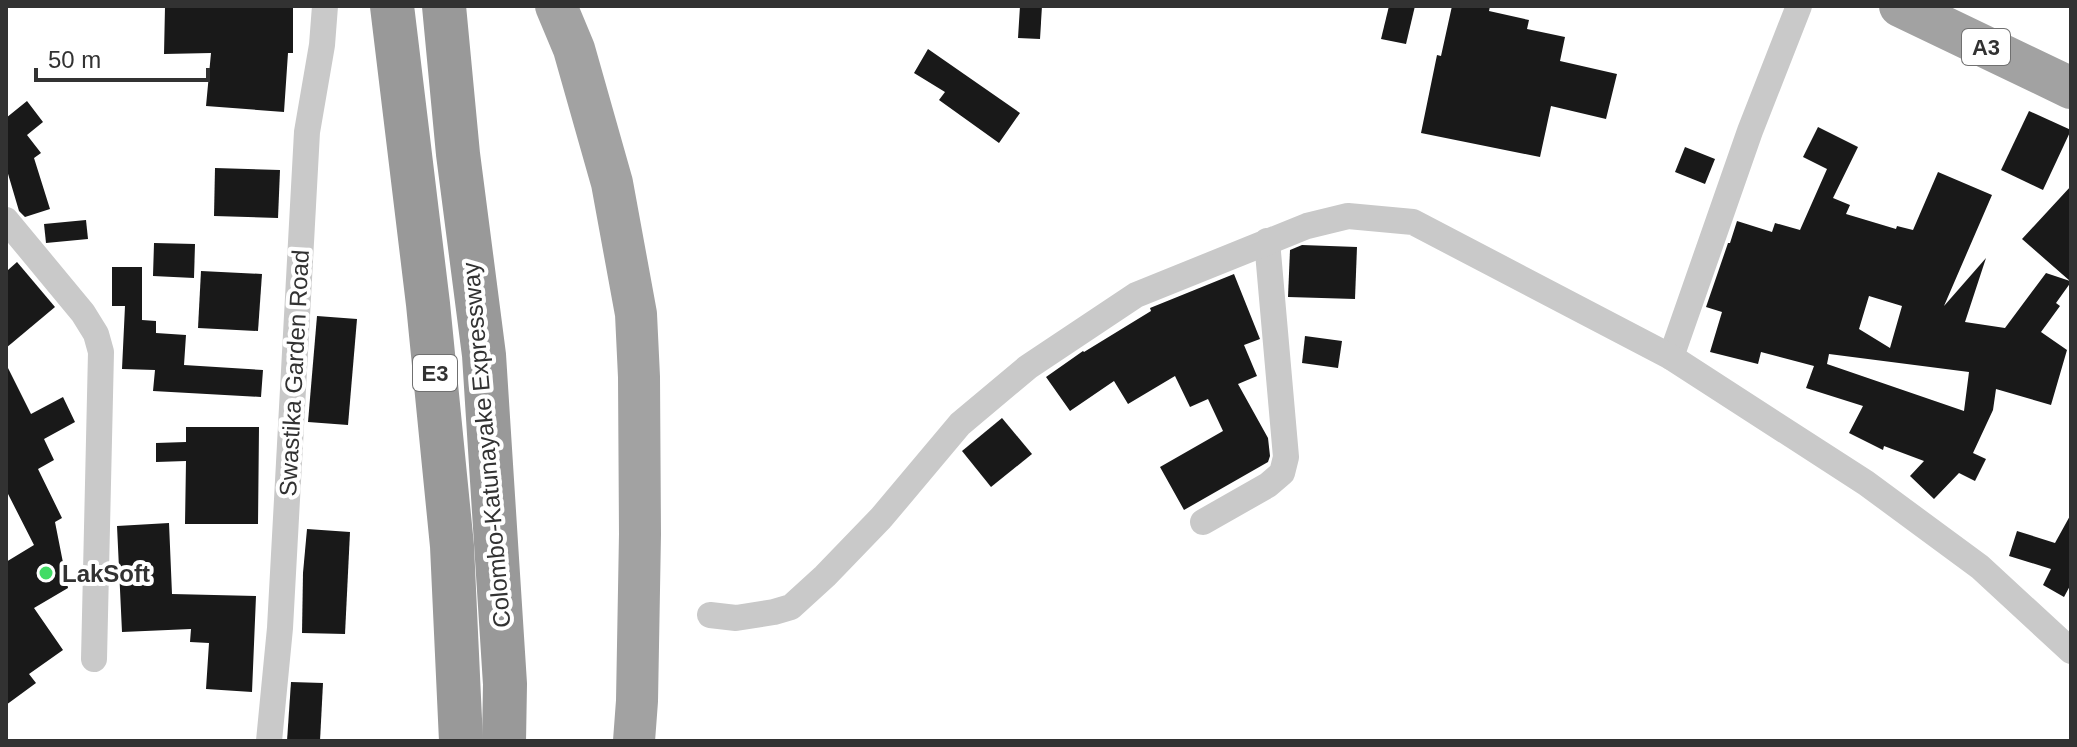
<svg xmlns="http://www.w3.org/2000/svg" width="2077" height="747" font-family="Arial,sans-serif">
<style>
.building{fill:#191919;fill-rule:evenodd}
.lines{fill:none;stroke-linecap:round;stroke-linejoin:round}
.minor{stroke:#c9c9c9;stroke-width:26}
.trunk{stroke:#a2a2a2;stroke-width:42}
.motorway{stroke:#999;stroke-width:44}
.poi-dot{fill:#41dc65;stroke:#fff;stroke-width:3}
.labels{text-anchor:middle;dominant-baseline:central;stroke-width:8;stroke-linejoin:round;paint-order:stroke}
.shield{fill:#fff;stroke:#707070;stroke-width:2}
.shield-label{font-size:22px;font-weight:bold;fill:#323232}
.street-label{font-size:24px;fill:#323232;stroke:#fff}
.poi-label{font-size:24px;font-weight:bold;fill:#323232;stroke:#fff;text-anchor:start}
</style>
<rect width="100%" height="100%" fill="#fff"/>
<!-- building -->
<g class="building">
<polygon points="1020,6 1042,6 1040,39 1018,38"/>
<polygon points="1389,6 1415,6 1406,44 1381,39"/>
<polygon points="1452,6 1490,6 1489,11 1529,20 1527,29 1565,37 1560,61 1617,74 1606,119 1551,106 1540,157 1421,133 1437,55 1441,56"/>
<polygon points="165,7 293,7 293,53 288,53 284,112 206,106 211,53 164,54"/>
<polygon points="928,49 1020,113 999,143 939,100 945,92 914,73"/>
<polygon points="27,101 43,122 27,135 41,153 34,158 50,209 25,217 19,211 6,167 6,118"/>
<polygon points="2029,111 2071,130 2043,190 2001,170"/>
<path d="M1818 127 1858 147 1833 198 1850 205 1846 214 1896 229 1897 226 1913 230 1938 172 1992 195 1944 306 1986 258 1965 322 2005 328 2046 273 2070 281 2022 239 2071 186V282L2056 303 2060 306 2041 332 2067 350 2051 405 1996 389 1993 410 1973 453 1986 459 1975 481 1959 473 1934 499 1910 476 1924 461 1884 446 1883 450 1849 433 1863 406 1806 388 1814 366 1761 352 1758 364 1710 352 1722 312 1706 307 1728 243H1730L1737 221 1772 232 1775 223 1800 230 1827 169 1803 157ZM1869 296 1902 306 1890 348 1859 329ZM1829 354 1969 372 1964 411 1827 364Z"/>
<polygon points="1685,147 1715,159 1705,184 1675,172"/>
<polygon points="215,168 280,170 278,218 214,216"/>
<polygon points="86,220 88,239 46,243 44,224"/>
<polygon points="154,243 195,244 194,278 153,276"/>
<polygon points="1302,245 1357,247 1355,299 1288,297 1290,250"/>
<polygon points="17,262 55,307 6,348 6,276 8,270"/>
<polygon points="112,267 142,267 142,320 156,321 156,333 186,335 184,365 263,370 261,397 153,391 155,370 122,369 125,306 112,306"/>
<polygon points="201,271 262,274 258,331 198,328"/>
<polygon points="1234,274 1260,339 1244,345 1257,376 1238,384 1268,438 1270,456 1268,462 1184,510 1160,467 1223,431 1208,399 1190,407 1175,376 1128,404 1114,381 1070,411 1046,377 1083,351 1084,352 1151,311 1150,308"/>
<polygon points="317,316 357,319 348,425 308,422"/>
<polygon points="1305,336 1342,341 1338,368 1302,363"/>
<polygon points="6,364 31,414 63,397 75,422 44,439 54,460 38,469 62,518 55,522 68,588 34,608 63,650 29,674 36,683 6,705 6,562 34,545 6,490"/>
<polygon points="1002,418 1032,454 991,487 962,451"/>
<polygon points="186,427 259,427 258,524 185,524 186,461 156,462 156,443 186,442"/>
<polygon points="2071,514 2071,584 2064,597 2043,585 2051,569 2009,556 2017,531 2055,543"/>
<polygon points="169,523 172,594 256,596 252,692 206,689 209,643 190,642 191,629 122,632 117,526"/>
<polygon points="307,529 350,532 345,634 302,633 303,573"/>
<polygon points="291,682 323,683 320,741 287,741"/>
</g>
<g class="lines">
<!-- minor -->
<g class="minor">
<polyline points="6,220 83,313 96,334 101,352 94,659"/>
<polyline points="1671,357 1750,131 1799,6"/>
<polyline points="1203,522 1268,485 1282,473 1286,457 1267,241"/>
<polyline points="710,615 736,618 774,612 791,607 825,576 881,518 960,424 1028,367 1136,295 1307,226 1348,216 1413,222 1671,357 1866,483 1980,567 2071,651"/>
<polyline points="269,741 280,628 307,132 322,45 325,6"/>
</g>
<!-- trunk -->
<g class="trunk">
<polyline points="556,6 574,49 612,183 636,314 639,377 640,534 637,701 634,741"/>
<polyline points="1900,6 2071,88"/>
</g>
<!-- motorway -->
<g class="motorway">
<polyline points="392,6 428,304 452,546 461,741"/>
<polyline points="444,6 458,154 484,355 505,684 504,741"/>
</g>
</g>
<!-- markers -->
<circle class="poi-dot" cx="46" cy="573" r="8"/>
<g class="labels">
<!-- shield labels -->
<g class="shield">
<rect x="1962" y="29" width="48" height="36" rx="6"/>
<rect x="413" y="355" width="44" height="36" rx="6"/>
</g>
<g class="shield-label">
<text x="1986" y="47">A3</text>
<text x="435" y="373">E3</text>
</g>
<!-- street labels -->
<g class="street-label">
<text transform="translate(294 373) rotate(-87)">Swastika Garden Road</text>
<text transform="translate(486 445) rotate(-95)">Colombo-Katunayake Expressway</text>
</g>
<!-- poi labels -->
<g class="poi-label">
<text x="62" y="573">LakSoft</text>
</g>
</g>
<!-- border -->
<rect width="2077" height="747" fill="none" stroke="#323232" stroke-width="16"/>
<!-- scale -->
<path d="M36 68v12h172v-12" fill="none" stroke="#323232" stroke-width="4"/>
<text x="48" y="68" font-size="24" fill="#323232" stroke="#ffffff" stroke-width="6" paint-order="stroke">50 m</text>
</svg>
